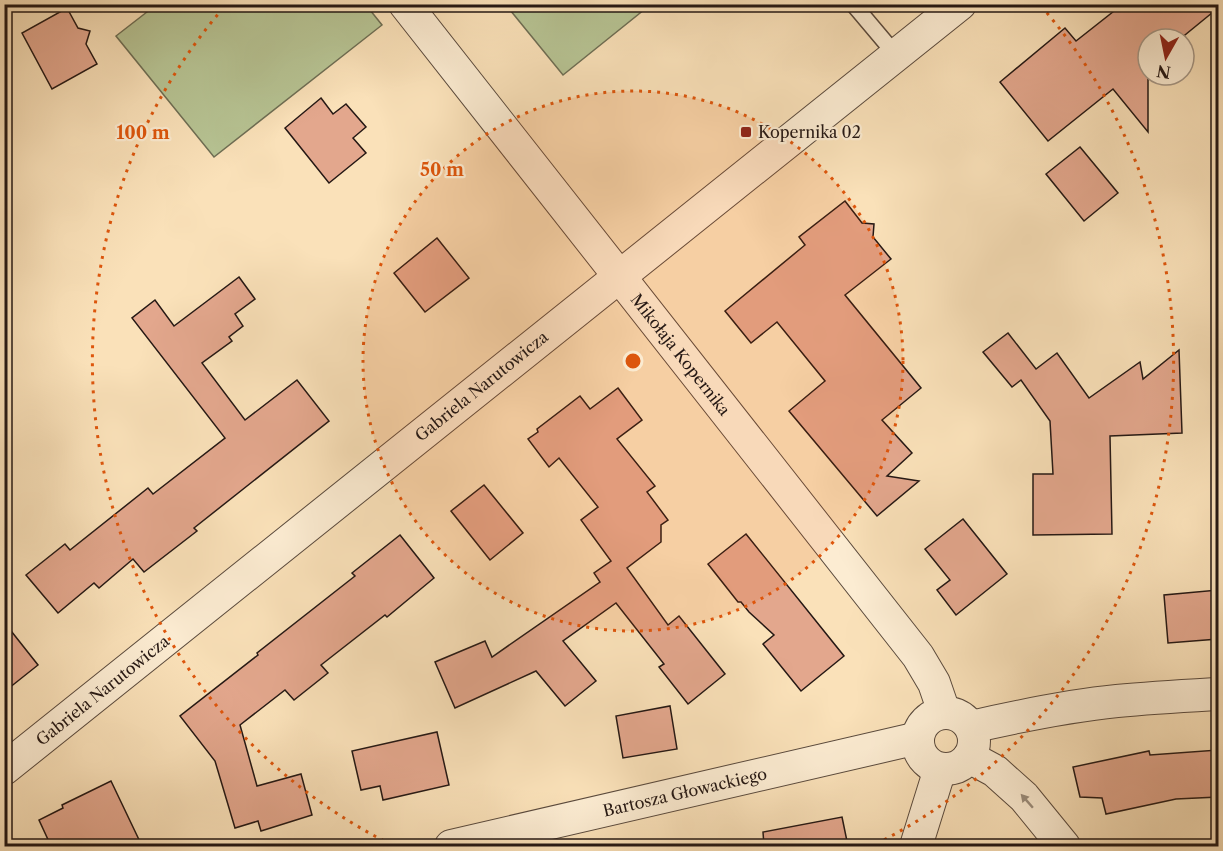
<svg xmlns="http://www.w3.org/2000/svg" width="1223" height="851" font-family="'Libre Caslon Text',serif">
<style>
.green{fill:#b7c494;stroke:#6e6e54;stroke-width:1.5}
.building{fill:#e3a78d;stroke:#251814;stroke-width:1.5}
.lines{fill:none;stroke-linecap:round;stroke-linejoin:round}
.lane-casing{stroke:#5a4a3d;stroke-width:18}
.street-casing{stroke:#5a4a3d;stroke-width:34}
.lane{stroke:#fcecd2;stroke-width:15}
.street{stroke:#fcecd2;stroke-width:32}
.oneway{fill:#9b8d7c}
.ring{fill:none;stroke:#de560c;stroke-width:3;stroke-dasharray:3 6}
.poi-dot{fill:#8f2418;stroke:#fcecd2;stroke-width:2}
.labels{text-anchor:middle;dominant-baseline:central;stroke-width:4.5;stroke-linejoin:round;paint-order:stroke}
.poi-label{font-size:16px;fill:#251814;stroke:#fcecd2;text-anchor:start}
.street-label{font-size:16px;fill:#251814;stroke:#fcecd2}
.centre{fill:#de560c;stroke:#fcecd2;stroke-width:3}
.ring-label{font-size:18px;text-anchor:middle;font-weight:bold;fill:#de560c;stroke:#fcecd2;stroke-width:4.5;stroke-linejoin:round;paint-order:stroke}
</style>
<rect width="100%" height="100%" fill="#fae1b9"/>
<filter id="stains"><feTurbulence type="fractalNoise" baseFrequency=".00333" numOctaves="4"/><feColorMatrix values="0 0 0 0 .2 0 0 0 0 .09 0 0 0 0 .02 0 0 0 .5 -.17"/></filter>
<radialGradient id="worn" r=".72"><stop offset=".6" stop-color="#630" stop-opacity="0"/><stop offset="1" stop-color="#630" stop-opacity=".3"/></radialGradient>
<!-- green -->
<g class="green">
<polygon points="156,5 366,5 382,25 214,157 116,36"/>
<polygon points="506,5 650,5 563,75"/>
</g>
<!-- building -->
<g class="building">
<polygon points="1123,4 1218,4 1218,8 1180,39 1148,39 1148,132 1113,89 1048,141 1000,82 1065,28 1076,41"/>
<polygon points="67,8 78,28 90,31 86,44 97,64 52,89 22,33"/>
<polygon points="321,98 333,114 346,104 366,127 353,138 366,153 329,183 285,128"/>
<polygon points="1080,147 1118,193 1084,221 1046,174"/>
<polygon points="845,201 862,223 874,224 873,237 891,259 845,295 921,388 882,420 912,453 887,476 919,481 877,516 789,411 825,381 777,322 751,343 725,311 805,245 799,237"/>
<polygon points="437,238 469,278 425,312 394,273"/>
<polygon points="239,277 255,299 235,314 243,326 229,337 232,341 202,363 245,420 297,380 329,421 194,528 197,531 144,572 133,559 99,588 94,583 58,613 26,575 65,544 70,550 148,488 153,494 225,438 132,318 155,300 174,326"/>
<polygon points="1008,333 1036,369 1057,353 1089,398 1140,362 1143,379 1179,350 1182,433 1110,436 1112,534 1033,535 1033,474 1053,474 1050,421 1021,380 1012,387 983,352"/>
<polygon points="618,388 642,420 617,439 655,486 647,492 668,520 661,525 661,542 627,568 668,625 679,616 725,674 688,704 659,667 664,664 616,603 563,641 596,681 565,706 536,671 455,708 435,662 485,641 492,657 600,582 594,573 611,561 581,520 598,507 559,458 549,467 528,439 538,432 537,429 580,396 590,409"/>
<polygon points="484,485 523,533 490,560 451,511"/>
<polygon points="963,519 1007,574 956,615 937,590 950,580 925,549"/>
<polygon points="746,534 844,656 801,691 763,644 774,635 749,612 741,602 738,602 708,564"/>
<polygon points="400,535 434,578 387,617 385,615 321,665 328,673 294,700 285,690 240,725 257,786 301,774 312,815 261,831 258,821 235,828 215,761 180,716 258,655 257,653 355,576 352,573"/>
<polygon points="1218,590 1218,639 1168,643 1164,595"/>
<polygon points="4,622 38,665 4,692"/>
<polygon points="670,706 677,749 623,758 616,716"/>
<polygon points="437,732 449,785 383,800 380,786 361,790 352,751"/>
<polygon points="1218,750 1218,797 1176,799 1106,814 1102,798 1080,797 1073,767 1149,751 1150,755"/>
<polygon points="111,781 142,846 51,846 39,820 63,808 62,805"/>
<polygon points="842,817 848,846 764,846 763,832"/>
</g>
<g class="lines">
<!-- lane casing -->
<g class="lane-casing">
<polyline id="lane" points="853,4 896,55"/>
</g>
<!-- street casing -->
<g class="street-casing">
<g id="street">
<path id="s1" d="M405 4 918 656 934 683 944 712"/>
<circle cx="946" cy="741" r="28"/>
<path d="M971 727C1019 716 1068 706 1117 701 1151 698 1185 696 1218 694"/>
<polyline points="969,757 995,771 1024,797 1064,846"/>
<path id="s2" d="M4 769C323 514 640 257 960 4"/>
<path id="s3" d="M451 846 918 738"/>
<polyline points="916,846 940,769"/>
</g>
</g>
<!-- lane -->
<use href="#lane" class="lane"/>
<!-- street -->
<use href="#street" class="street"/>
</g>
<!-- one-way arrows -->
<defs><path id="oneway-solid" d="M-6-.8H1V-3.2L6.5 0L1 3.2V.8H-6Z" transform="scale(1.5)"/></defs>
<use class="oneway" href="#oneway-solid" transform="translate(1027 801) rotate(-131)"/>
<!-- distance rings -->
<circle cx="633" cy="361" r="270" fill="#de560c" fill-opacity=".12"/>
<g class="ring">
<circle cx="633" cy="361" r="270"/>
<path d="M392 845A541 541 0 0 1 225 6M1041 6A541 541 0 0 1 874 845"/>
</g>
<!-- markers -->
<rect class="poi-dot" x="740" y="126" width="12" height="12" rx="3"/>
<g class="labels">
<!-- poi labels -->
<g class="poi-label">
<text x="758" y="132">Kopernika 02</text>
</g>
<!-- street labels -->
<g class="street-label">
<text stroke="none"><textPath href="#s1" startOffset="446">Mikołaja Kopernika</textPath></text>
<text stroke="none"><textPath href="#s2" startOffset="612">Gabriela Narutowicza</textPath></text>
<text stroke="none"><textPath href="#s2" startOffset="126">Gabriela Narutowicza</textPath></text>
<text stroke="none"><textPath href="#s3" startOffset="240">Bartosza Głowackiego</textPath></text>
</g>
</g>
<circle cx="633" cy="361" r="9" class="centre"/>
<g class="ring-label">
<text x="143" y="139">100 m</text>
<text x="442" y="176">50 m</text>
</g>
<!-- margin -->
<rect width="1223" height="851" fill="none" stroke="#fae1b9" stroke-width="24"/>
<rect x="6" y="6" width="1211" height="839" fill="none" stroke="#251814" stroke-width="3"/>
<rect x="12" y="12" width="1199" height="827" fill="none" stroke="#251814" stroke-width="1.5"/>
<!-- north arrow -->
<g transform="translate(1166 57) rotate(189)"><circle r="28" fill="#fcecd2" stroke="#a69786" stroke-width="1.5"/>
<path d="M0-4.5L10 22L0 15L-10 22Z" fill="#8f2418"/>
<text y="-9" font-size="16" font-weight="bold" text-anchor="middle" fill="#251814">N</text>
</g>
<rect width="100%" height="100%" filter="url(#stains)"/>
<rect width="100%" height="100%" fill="url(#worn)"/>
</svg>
